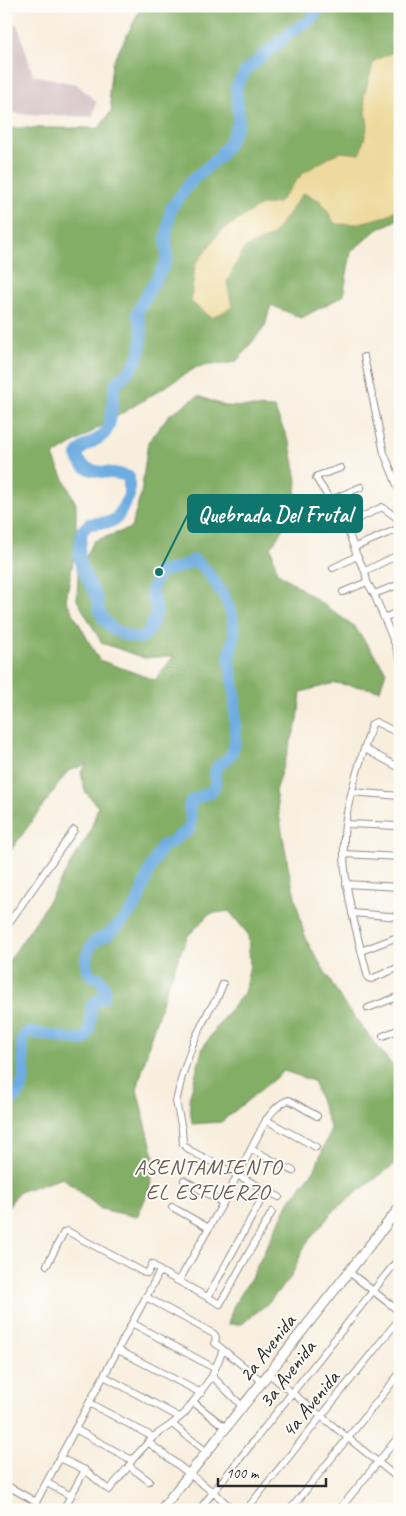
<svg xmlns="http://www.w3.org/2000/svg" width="406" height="1516" font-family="Caveat,sans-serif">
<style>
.industrial{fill:#d2bec2}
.forest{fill:#83ae66;stroke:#576c48}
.sand{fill:#eeda9e;stroke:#8c8264}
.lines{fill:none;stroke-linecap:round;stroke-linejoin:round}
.river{stroke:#6dace0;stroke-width:12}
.street-casing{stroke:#928c84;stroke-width:8}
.secondary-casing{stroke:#928c84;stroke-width:11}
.street{stroke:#fff;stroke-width:6}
.secondary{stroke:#fff;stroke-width:9}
.labels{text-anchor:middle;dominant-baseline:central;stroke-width:4;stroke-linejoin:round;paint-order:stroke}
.street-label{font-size:21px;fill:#2b2b2b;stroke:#fdfcf7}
.neighbourhood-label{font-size:22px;letter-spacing:1px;fill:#6c5a55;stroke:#fdfcf7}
.leader{fill:none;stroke:#0f766e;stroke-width:2}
.callout-dot{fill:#0f766e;stroke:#fdfcf7;stroke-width:2}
.callout{fill:#0f766e;stroke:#0f766e;stroke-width:2}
.callout-label{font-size:22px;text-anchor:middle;font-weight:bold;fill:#fff}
</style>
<rect width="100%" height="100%" fill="#fdfcf7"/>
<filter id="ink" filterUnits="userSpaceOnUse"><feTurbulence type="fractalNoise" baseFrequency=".02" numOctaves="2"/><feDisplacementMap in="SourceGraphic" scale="10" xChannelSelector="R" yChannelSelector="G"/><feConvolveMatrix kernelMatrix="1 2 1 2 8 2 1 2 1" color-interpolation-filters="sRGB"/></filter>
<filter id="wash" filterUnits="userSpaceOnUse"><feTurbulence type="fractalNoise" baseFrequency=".0096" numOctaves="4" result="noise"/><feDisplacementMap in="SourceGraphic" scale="20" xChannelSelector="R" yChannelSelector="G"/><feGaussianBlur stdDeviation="1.12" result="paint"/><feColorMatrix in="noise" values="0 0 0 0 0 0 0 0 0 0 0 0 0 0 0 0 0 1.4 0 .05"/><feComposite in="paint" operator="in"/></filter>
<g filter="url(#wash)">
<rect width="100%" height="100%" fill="#f8eede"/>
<!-- industrial -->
<polygon class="industrial" points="6,16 18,26 33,75 76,84 96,101 93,117 6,113"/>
<!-- forest -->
<polygon class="forest" points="142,6 400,6 400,218 375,231 351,252 343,296 301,318 271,305 265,326 236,362 197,367 53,456 76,504 76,545 66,600 99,660 155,680 174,656 144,658 102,643 77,600 78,572 94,541 131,528 141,494 148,442 169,415 198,396 225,406 274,408 290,444 297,480 294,512 271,547 277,572 354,626 386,671 380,690 335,683 301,692 298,720 275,791 289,871 305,938 344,1004 400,1075 400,1160 335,1209 305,1245 291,1277 268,1303 242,1324 228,1324 233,1307 252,1276 290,1200 315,1169 331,1129 313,1081 284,1071 221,1122 192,1124 189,1099 203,1047 224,1017 244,993 250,965 248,934 229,911 209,914 187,937 167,987 151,1037 137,1090 154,1156 150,1188 137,1217 101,1209 63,1178 18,1192 6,1211 6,965 38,918 90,832 98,807 85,791 81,772 87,764 68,771 6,857 6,240 10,232 6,228 6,128 99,128 112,110 109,93 112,64"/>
<!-- sand -->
<polygon class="sand" points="400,49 400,206 387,216 355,224 335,224 321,201 303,193 272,236 244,248 227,282 232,307 212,318 191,302 195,265 220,232 259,206 278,203 303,173 339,152 360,154 368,125 364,96 374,61"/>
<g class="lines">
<!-- river -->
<path class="river" d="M6 1103C31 1094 23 1062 22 1041L24 1035 29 1032 78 1040H84C93 1027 89 1021 91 1007L96 1001 104 997 105 987 99 978 92 976 87 971 86 957 90 948 96 940 107 935 123 921 137 904 149 871 162 846 171 843 177 837 189 830 191 816 189 807 191 801 212 791 216 783 214 774 217 767 230 756 235 744V694L229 659 234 635 232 615 224 596 216 584 204 568 194 560 178 568 159 572 151 591 157 612 147 634 140 638 127 636 114 630 105 621 99 611 98 601 82 568 79 555 82 531 89 524 110 522 117 518 129 496V477C112 468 84 479 77 455 83 443 96 443 105 433 113 424 112 395 116 382 136 369 144 352 141 328 141 322 137 318 137 312L163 267 167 259 166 239 171 208 193 179 219 157 230 141 239 121 236 87 246 70 296 28 309 21 318 11 320 6"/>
</g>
</g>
<g filter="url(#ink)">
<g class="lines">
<!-- street casing -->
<g class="street-casing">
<g id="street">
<polyline points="364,357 384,453 400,492"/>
<polyline points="341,468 317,476 316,478 346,525 357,556 365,571 367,582 374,594 395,644 400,659"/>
<polyline points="331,500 361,487"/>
<polyline points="346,525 382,507 400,520"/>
<polyline points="355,547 400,528"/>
<polyline points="333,568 357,556"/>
<polyline points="365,571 400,554"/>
<polyline points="343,592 367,582"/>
<polyline points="374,594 400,584"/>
<polyline points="384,618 400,611"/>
<path d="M400 734 376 722 372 724C362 756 350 790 345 824 339 876 356 928 368 978L371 979 400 967"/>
<polyline points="365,749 400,768"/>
<polyline points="352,792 400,796"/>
<polyline points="345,824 400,826"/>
<polyline points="344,854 400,857"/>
<polyline points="346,884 400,887"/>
<polyline points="352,913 400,917"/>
<polyline points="6,927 74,830"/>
<polyline points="361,951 400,936"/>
<polyline points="223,984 217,999 209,1010 193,1043 182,1076 176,1102 182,1129 183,1144 191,1151 279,1197"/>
<polyline points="368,1008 400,996"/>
<polyline points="383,1036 400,1029"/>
<polyline points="266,1120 316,1147"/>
<polyline points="251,1149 293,1171"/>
<polyline points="184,1180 223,1203"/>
<polyline points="172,1207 209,1228"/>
<polyline points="47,1265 64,1232 67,1231 145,1273 148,1273 152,1264 160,1271 220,1304 272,1212"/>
<polyline points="349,1272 400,1312"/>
<path d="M179 1281 223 1203 266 1120C273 1111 279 1103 289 1100L317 1116"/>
<polyline points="146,1297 214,1334 216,1337 215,1343 263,1382"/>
<polyline points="208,1297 266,1191"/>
<polyline points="132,1323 214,1368"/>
<polyline points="118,1350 201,1393"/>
<polyline points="269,1374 400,1480"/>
<polyline points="104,1376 179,1417"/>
<polyline points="212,1376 243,1407"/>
<polyline points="193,1402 226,1428"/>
<polyline points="89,1403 153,1437"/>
<polyline points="172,1424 207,1452"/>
<polyline points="75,1429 132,1460"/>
<polyline points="148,1442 213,1492 234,1510"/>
<polyline points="60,1458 85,1470 109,1490 129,1466 132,1460 153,1437 172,1424 185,1413 212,1376 223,1350"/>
<polyline points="129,1466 149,1481"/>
<polyline points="47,1483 71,1496"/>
<polyline points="6,1485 36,1502"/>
<polyline points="37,1510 36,1502 160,1271"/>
<polyline points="63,1510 85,1470"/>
<polyline points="199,1510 400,1257"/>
<polyline points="246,1510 400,1318"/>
<polyline points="290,1510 400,1373"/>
<polyline points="339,1510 400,1435"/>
</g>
</g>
<!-- secondary casing -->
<g class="secondary-casing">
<polyline id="secondary" points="161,1510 400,1207"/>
</g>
<!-- street -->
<use href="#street" class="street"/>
<!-- secondary -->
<use href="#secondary" class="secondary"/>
</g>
</g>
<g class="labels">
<!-- street labels -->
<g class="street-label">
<text transform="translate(267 1348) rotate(-52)">2a Avenida</text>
<text transform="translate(287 1374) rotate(-52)">3a Avenida</text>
<text transform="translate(310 1404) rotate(-51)">4a Avenida</text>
</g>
<!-- neighbourhood labels -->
<g class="neighbourhood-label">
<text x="208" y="1167">ASENTAMIENTO<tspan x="208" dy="25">EL ESFUERZO</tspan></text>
</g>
</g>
<!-- callouts -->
<path class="leader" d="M159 572L188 514"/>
<circle class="callout-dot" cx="159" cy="572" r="5"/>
<rect class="callout" x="188" y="495" width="174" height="37" rx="5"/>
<g class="callout-label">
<text x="275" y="522">Quebrada Del Frutal</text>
</g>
<!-- margin -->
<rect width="406" height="1516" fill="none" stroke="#fdfcf7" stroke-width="25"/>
<!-- scale -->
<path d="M218 1478v8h108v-8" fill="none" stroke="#2b2b2b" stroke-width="2.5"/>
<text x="226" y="1478" font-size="15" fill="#2b2b2b" stroke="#fdfcf7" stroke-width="4" paint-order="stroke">100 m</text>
</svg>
